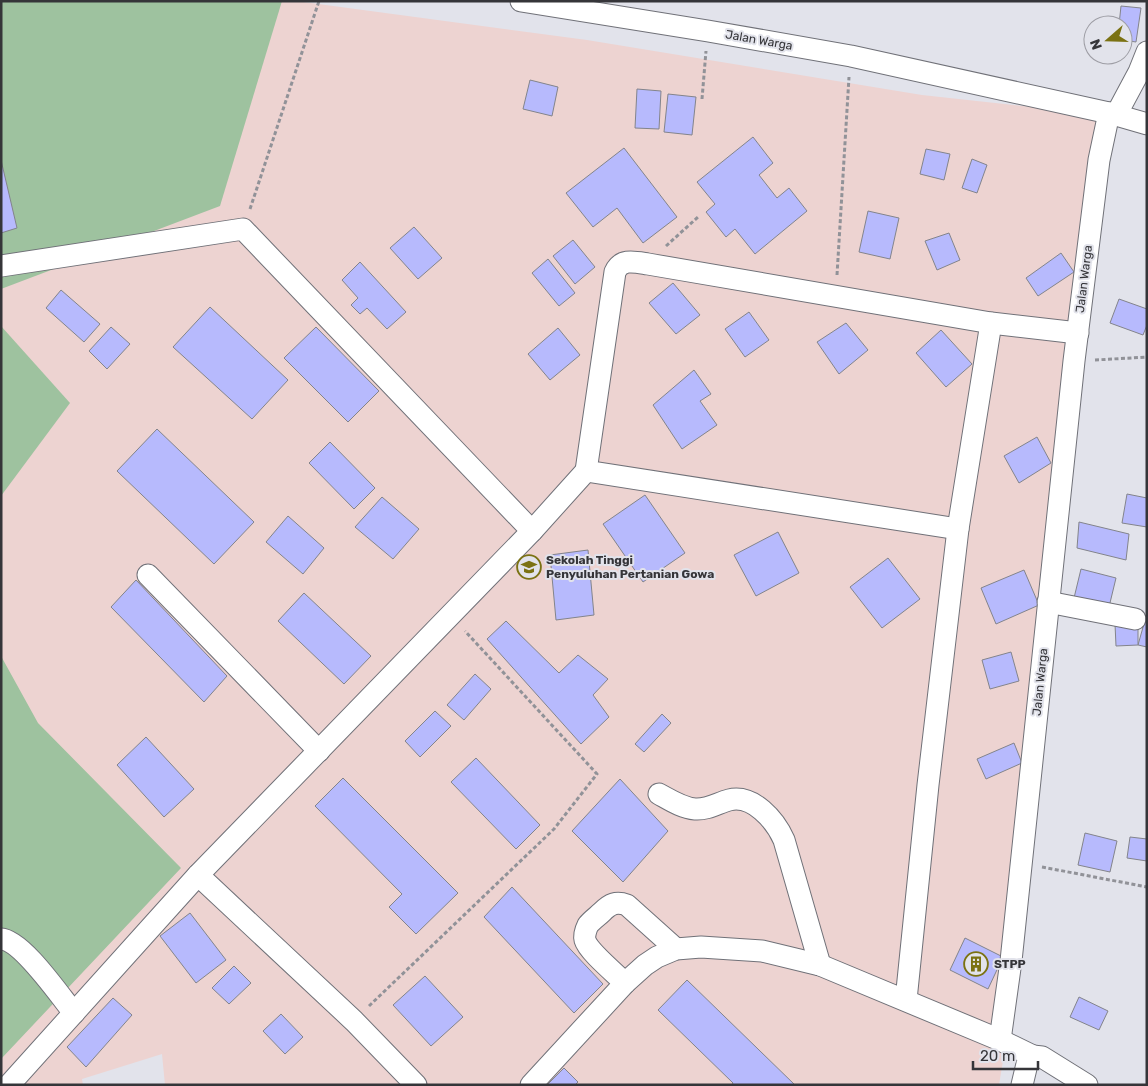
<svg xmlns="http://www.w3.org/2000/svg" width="1148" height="1086" font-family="Rubik,sans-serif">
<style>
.education{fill:#edd3d1}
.green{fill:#9ec29f}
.building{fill:#b7bafd;stroke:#83848b}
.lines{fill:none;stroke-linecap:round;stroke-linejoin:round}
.minor-casing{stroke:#707178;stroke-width:23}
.path{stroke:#919298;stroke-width:3;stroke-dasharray:4 2.5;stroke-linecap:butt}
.minor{stroke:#fff;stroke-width:21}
.labels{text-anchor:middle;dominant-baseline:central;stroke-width:4;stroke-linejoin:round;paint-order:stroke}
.street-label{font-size:12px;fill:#353539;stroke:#e2e3eb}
.poi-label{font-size:12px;font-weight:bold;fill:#353539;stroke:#e2e3eb;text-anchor:start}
</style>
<rect width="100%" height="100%" fill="#e2e3eb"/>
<!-- education -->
<polygon class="education" points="1,1 296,1 587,40 922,95 1105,115 1010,1019 999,1085 165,1085 162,1054 82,1079 83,1085 1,1085"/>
<!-- green -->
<g class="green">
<polygon points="1,1 282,1 220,206 1,289"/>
<polygon points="1,326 70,403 1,496"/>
<polygon points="1,656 38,723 181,868 1,1059"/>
</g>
<!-- building -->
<g class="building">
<polygon points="1121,6 1141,8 1136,42 1123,40 1123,25 1119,25"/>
<polygon points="530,80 558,87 552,116 523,109"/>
<polygon points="637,89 661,91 659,129 635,128"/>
<polygon points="668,94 696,97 692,135 664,132"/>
<polygon points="753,137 773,163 759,175 777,198 789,188 807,211 755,254 735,229 726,237 706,212 715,204 697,182"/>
<polygon points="624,148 677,217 643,243 617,208 593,227 566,193"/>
<polygon points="926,149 950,154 944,180 920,174"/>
<polygon points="972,159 987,165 977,193 962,188"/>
<polygon points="1,160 17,228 1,233"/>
<polygon points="868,211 899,218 890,259 859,252"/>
<polygon points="414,227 442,258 418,279 390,248"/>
<polygon points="949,233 960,260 937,270 925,241"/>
<polygon points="573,240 595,267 575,284 553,256"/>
<polygon points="1061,253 1074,272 1038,296 1026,278"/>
<polygon points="548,259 575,293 559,306 532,273"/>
<polygon points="360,262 406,312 387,329 367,308 360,314 351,305 358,298 342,280"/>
<polygon points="673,283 700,315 676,334 649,303"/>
<polygon points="61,290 100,324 84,342 46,308"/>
<polygon points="1119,299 1147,309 1147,325 1143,335 1110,323"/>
<polygon points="210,307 288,380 252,419 173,347"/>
<polygon points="749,312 769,340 745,357 725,329"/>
<polygon points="846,323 868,350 839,374 817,342"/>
<polygon points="111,327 130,344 107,369 89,351"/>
<polygon points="316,327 379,391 348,422 284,358"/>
<polygon points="558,328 580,355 550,380 528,354"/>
<polygon points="941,330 972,364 946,387 916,353"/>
<polygon points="694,370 711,394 700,401 717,425 682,449 653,405"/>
<polygon points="157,429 254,522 214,564 117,471"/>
<polygon points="1037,437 1051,463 1019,483 1004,456"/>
<polygon points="330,442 375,488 354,509 309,463"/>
<polygon points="1127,494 1147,498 1147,527 1122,523"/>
<polygon points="645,495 685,553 643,582 603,524"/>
<polygon points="382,497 419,529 393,559 355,527"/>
<polygon points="288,516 324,548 303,574 266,542"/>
<polygon points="1079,522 1129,534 1126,560 1077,548"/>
<polygon points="778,532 799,573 756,596 734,555"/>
<polygon points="588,550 594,615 556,620 550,555"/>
<polygon points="888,558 920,599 882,628 850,587"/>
<polygon points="1081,569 1116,578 1109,607 1074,598"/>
<polygon points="1024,570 1039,605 996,624 981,588"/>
<polygon points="136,580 227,676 204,702 111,607"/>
<polygon points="304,593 371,656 344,684 278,621"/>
<polygon points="1147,613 1147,647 1138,645"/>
<polygon points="506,621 559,673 578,655 608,679 593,695 609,717 581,744 487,639"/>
<polygon points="1138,623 1138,645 1116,646 1115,624"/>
<polygon points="1011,652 1019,681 990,689 982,660"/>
<polygon points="475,674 491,689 464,720 447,705"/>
<polygon points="435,711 451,726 420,757 405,741"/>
<polygon points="662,714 671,723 644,752 635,744"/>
<polygon points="146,737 194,789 164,817 117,765"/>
<polygon points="1014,743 1022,763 986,779 977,759"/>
<polygon points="476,758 540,825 516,849 451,782"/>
<polygon points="343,778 458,893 416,934 389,907 402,894 315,806"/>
<polygon points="620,779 668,831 623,882 572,831"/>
<polygon points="1085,833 1117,841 1110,872 1078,865"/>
<polygon points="1130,837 1147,839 1147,861 1127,858"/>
<polygon points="512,887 603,984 574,1013 484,917"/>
<polygon points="190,913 226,960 196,983 160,936"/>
<polygon points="965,938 1003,957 988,989 950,970"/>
<polygon points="234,966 251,983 229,1004 212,988"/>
<polygon points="425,976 463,1017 431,1046 393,1005"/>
<polygon points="687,980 795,1085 732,1085 733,1083 658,1010"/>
<polygon points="1079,997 1108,1011 1099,1030 1070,1017"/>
<polygon points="113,998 132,1015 86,1067 67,1047"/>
<polygon points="281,1014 303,1037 285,1054 263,1031"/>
<polygon points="564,1068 578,1082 575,1085 547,1085"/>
</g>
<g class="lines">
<!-- minor casing -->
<g class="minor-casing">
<g id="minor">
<polyline points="521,1 708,31 851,56 1109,113 1147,124"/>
<polyline points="1116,115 1139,72 1147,52"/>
<polyline points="1,266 243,229 532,531"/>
<path d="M958 529 586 471 615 272C621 258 635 262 648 264L991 323 1078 333"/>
<polyline points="148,575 319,751"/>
<polyline points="1048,602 1135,619"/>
<path d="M659 794C670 800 682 808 695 809 707 810 718 803 729 800 753 794 775 820 784 840L820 965"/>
<polyline points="198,875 354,1021 416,1085"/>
<path d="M1 939C22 940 60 996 74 1013"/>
<path d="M625 983C616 974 588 951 585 940 584 936 586 929 588 925 592 920 598 916 602 912 610 904 616 901 627 905L676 949"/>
<polyline points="906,1000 928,785 958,529 991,323"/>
<polyline points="1000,1040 1011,961 1074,361 1099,160 1109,113"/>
<polyline points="9,1085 198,875 532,531 586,471"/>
<polyline points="531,1085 625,983 645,965 657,957 676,949 701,947 762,951 820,965 1000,1040 1033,1056"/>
<polyline points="1022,1085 1027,1064 1033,1056 1042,1057 1087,1085"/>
</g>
</g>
<!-- path -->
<g class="path">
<polyline points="702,99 706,51"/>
<polyline points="250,209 319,1"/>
<polyline points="666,246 698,217"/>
<polyline points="837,275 849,77"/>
<polyline points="1095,360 1147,357"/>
<polyline points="1042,867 1147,887"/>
<polyline points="369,1006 554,829 597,774 465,631"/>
</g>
<!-- minor -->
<use href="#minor" class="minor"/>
</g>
<!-- icons -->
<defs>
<g id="university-ring" transform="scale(1.25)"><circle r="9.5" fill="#e2e3eb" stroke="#7b7213" stroke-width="1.5"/><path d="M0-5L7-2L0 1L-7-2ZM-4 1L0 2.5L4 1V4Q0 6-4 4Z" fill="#7b7213"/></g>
<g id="building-ring" transform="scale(1.25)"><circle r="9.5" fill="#e2e3eb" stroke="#7b7213" stroke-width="1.5"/><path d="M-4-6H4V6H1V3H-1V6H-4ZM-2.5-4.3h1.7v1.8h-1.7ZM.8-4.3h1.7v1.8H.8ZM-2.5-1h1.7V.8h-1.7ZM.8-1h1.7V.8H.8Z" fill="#7b7213"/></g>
</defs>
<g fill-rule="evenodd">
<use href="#university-ring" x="529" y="567"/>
<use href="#building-ring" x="976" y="964"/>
</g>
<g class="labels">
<!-- street labels -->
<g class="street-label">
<text transform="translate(759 40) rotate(10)">Jalan Warga</text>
<text transform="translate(1084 279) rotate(-83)">Jalan Warga</text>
<text transform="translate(1040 682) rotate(-84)">Jalan Warga</text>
</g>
<!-- poi labels -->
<g class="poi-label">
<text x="546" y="560">Sekolah Tinggi<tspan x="546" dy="14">Penyuluhan Pertanian Gowa</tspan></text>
<text x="994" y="964">STPP</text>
</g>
</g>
<!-- border -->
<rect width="1148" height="1086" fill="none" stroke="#353539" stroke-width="5"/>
<!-- north arrow -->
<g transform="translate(1108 40) rotate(250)"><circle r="24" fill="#e2e3eb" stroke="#9d9da4"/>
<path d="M0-4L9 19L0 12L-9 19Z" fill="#7b7213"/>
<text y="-8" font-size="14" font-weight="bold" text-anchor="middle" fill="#353539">N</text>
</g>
<!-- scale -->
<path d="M973 1061v8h65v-8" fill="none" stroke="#353539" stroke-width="2.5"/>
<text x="980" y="1061" font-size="15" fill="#353539" stroke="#e2e3eb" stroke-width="4" paint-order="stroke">20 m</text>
</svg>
